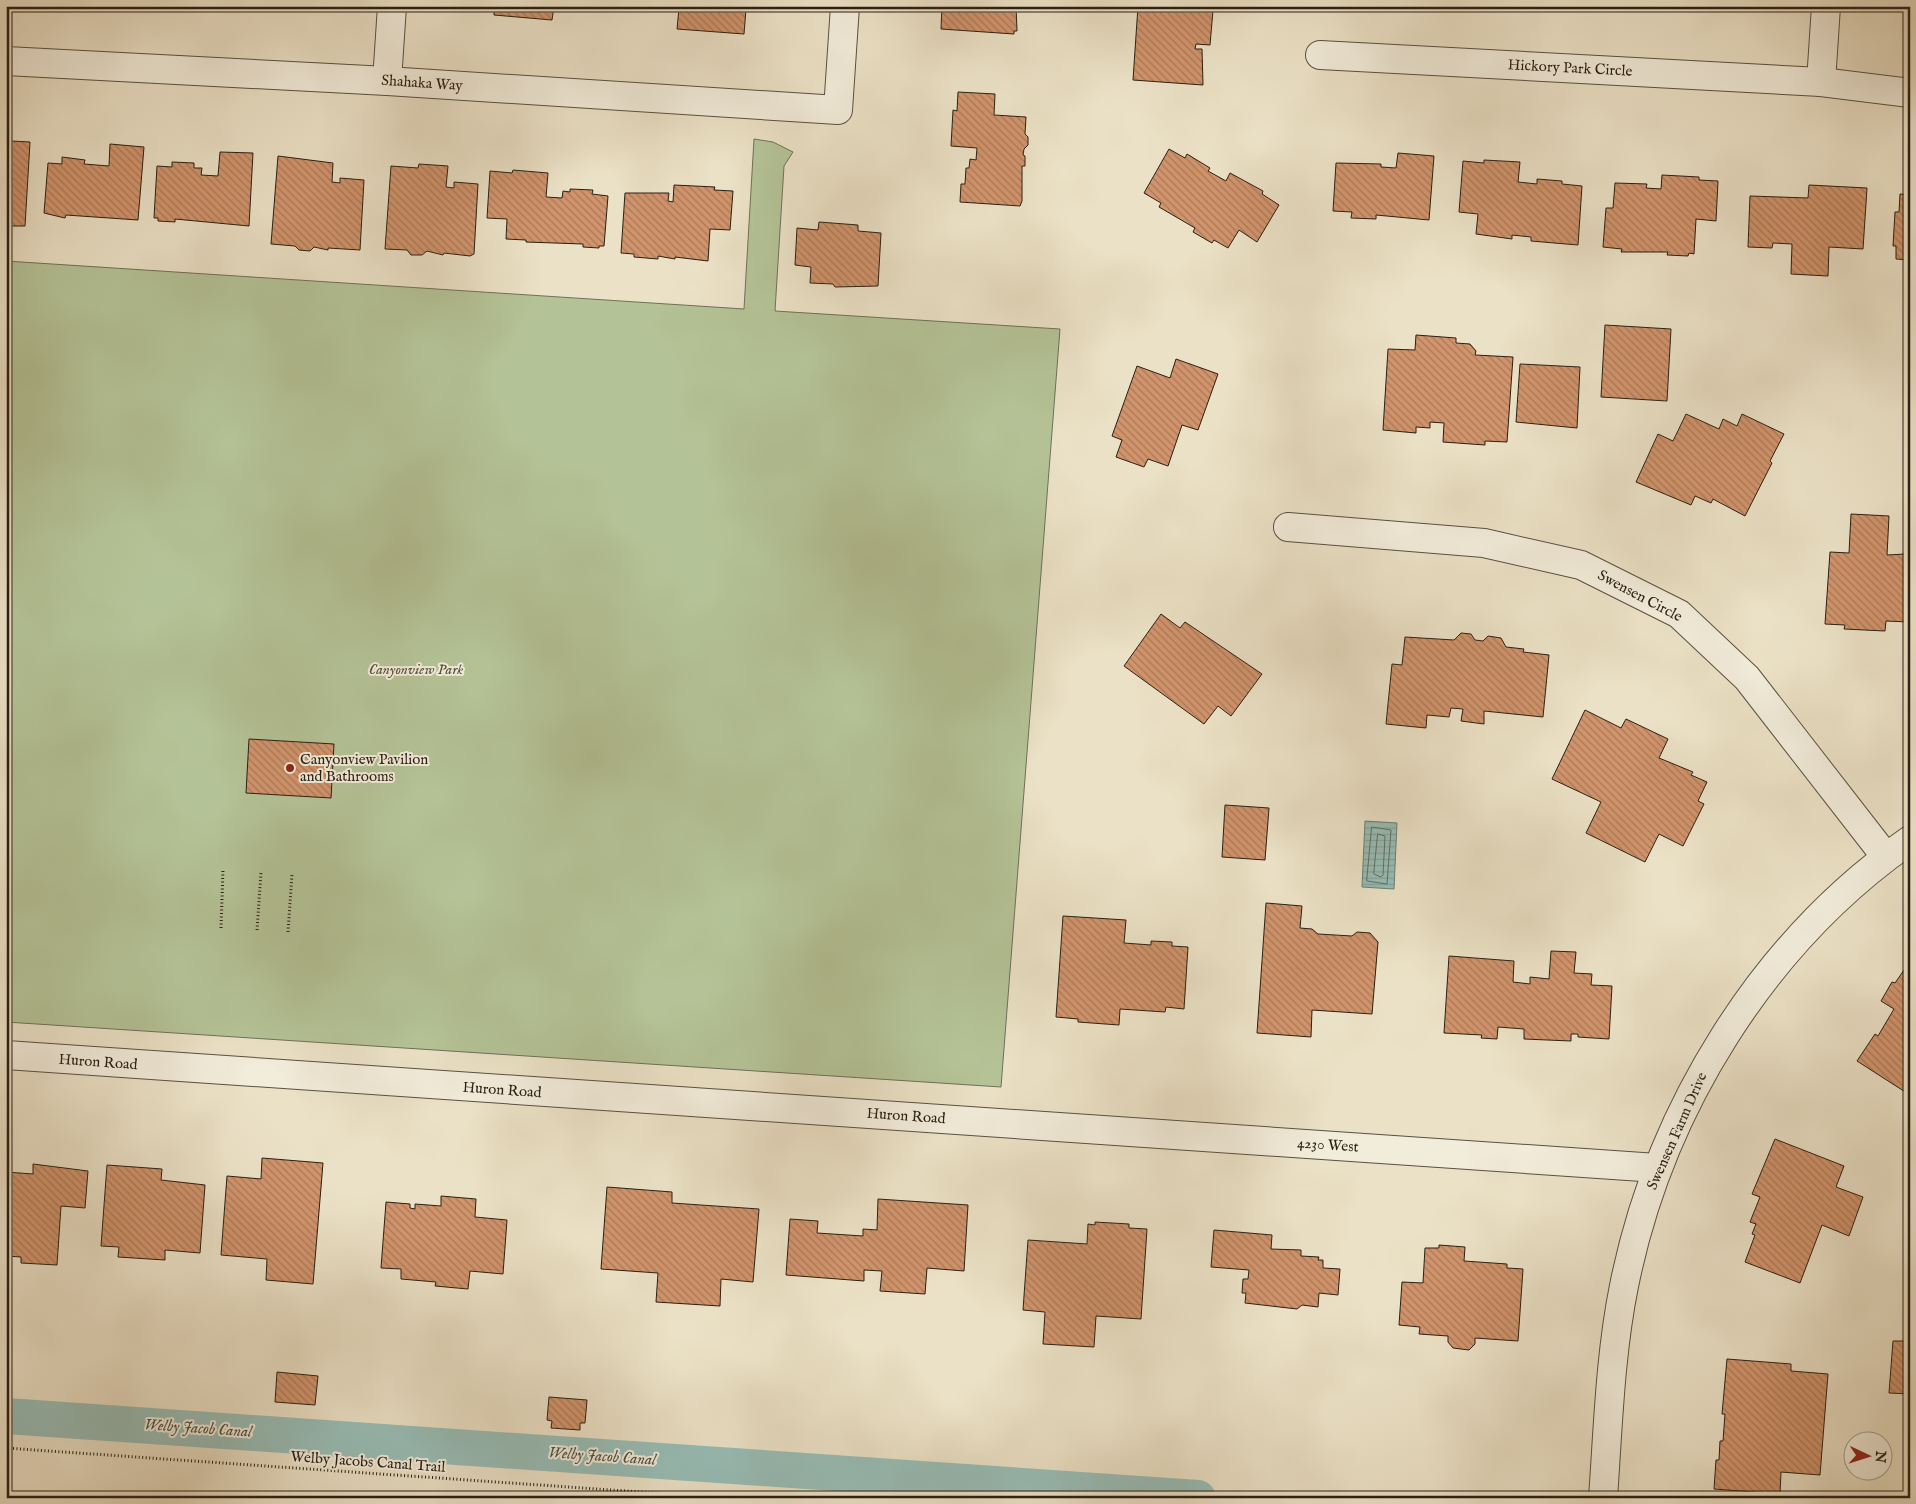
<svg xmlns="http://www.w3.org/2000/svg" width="1916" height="1504" font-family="'IM FELL English',serif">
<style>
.park{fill:#b4c397;stroke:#6f7155}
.water{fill:url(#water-rules);stroke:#6c7e75}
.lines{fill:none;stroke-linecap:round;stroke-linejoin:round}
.shore{stroke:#616e64;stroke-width:1}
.canal{stroke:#98bdb6;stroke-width:36}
.building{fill:url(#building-back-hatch);stroke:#2a1f13}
.street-casing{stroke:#5a5040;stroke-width:30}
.path{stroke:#2a1f13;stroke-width:3;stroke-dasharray:1 2.5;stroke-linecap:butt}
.street{stroke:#f2ecda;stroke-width:28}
.poi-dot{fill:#8f2418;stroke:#f2ecda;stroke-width:2}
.labels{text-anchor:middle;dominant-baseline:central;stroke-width:4;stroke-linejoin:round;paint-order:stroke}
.street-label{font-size:15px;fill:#2a1f13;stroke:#f2ecda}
.park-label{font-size:15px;font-style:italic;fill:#53503b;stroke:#f2ecda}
.poi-label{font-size:15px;fill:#2a1f13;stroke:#f2ecda;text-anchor:start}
.water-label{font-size:16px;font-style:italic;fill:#4b4e44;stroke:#f2ecda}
</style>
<defs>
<pattern id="water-rules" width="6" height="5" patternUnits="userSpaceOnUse" patternTransform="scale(1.25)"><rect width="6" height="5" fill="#98bdb6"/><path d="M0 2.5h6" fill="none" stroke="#83a29c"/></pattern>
<pattern id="building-back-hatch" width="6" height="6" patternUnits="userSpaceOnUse" patternTransform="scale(1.25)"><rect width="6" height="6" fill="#d1946c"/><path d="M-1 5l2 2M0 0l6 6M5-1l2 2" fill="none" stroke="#aa7858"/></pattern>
</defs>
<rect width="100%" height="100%" fill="#ebe1c6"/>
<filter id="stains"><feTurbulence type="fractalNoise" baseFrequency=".004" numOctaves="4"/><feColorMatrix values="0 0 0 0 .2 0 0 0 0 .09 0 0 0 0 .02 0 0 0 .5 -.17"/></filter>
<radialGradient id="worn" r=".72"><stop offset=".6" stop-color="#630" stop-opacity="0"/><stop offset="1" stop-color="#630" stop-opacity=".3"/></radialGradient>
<!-- park -->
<polygon class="park" points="754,139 773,142 793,152 784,166 775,311 1060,329 1001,1087 6,1022 6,261 744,309"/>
<!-- water -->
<polygon class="water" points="1365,821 1397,823 1394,889 1362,887"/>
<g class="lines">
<!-- shore -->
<g class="shore">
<polygon points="1372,827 1391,830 1387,884 1367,881"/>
<polygon points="1378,834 1385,836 1383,875 1381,877 1374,874"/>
</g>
<!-- canal -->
<polyline class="canal" points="6,1416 1198,1498"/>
</g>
<!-- building -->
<g class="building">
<polygon points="494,6 554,6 552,20 494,15"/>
<polygon points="682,6 765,6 765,11 746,9 744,34 677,29 679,8"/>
<polygon points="942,6 1016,6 1017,31 1014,31 1014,34 941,29"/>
<polygon points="1138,6 1213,10 1210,45 1196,44 1195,49 1202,49 1203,85 1133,80"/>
<polygon points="958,92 995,94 994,115 1026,117 1025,134 1028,137 1028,145 1024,149 1023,155 1025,156 1025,166 1022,166 1022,201 1020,206 960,202 961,184 965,184 966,168 969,168 970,159 976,160 977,148 951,146 953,110 957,111"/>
<polygon points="6,136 11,137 11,141 30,142 25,226 6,226"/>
<polygon points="110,144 144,147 138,220 66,215 65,218 44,213 48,163 62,164 62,157 85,160 84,164 109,166"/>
<polygon points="1169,149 1185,158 1187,154 1210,168 1208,171 1226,181 1230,173 1263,191 1262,194 1279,205 1257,242 1239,230 1228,248 1214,240 1212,243 1193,232 1195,228 1159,207 1161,203 1144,193"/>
<polygon points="220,152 253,153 249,226 175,219 175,222 158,221 158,218 154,218 157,166 172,167 172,162 194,163 194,168 202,168 201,175 218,176"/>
<polygon points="1398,153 1434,156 1429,220 1376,215 1376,219 1351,218 1352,212 1333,211 1336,163 1381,164 1381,167 1396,168"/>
<polygon points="278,156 333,163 332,182 340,183 340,178 364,180 360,250 328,248 328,250 314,247 310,251 299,250 295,246 271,244"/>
<polygon points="1484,160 1520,162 1518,182 1537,184 1537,179 1562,181 1562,184 1582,186 1578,245 1531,241 1531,237 1512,235 1512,239 1476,234 1478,214 1459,212 1463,161 1484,163"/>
<polygon points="419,164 448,166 446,187 454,188 454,182 478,184 474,254 470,256 444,253 443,255 427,251 422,255 411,255 407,250 385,249 391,166 418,168"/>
<polygon points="513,170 548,173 546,197 562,198 563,191 570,192 570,189 593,190 592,194 608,196 604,246 599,246 599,248 583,247 583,244 526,242 526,240 506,239 507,219 487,218 490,171 512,173"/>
<polygon points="1662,175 1699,177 1699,180 1718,181 1716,221 1696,219 1694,254 1689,253 1688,256 1667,255 1668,252 1621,252 1622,249 1603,247 1606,208 1613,208 1615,183 1647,184 1646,188 1661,189"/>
<polygon points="674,185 715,187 714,190 733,191 730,230 710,229 708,261 675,257 675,259 658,256 658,259 634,257 634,254 621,253 625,193 669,193 668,201 673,202"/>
<polygon points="1809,185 1867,188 1863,249 1829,247 1828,276 1791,274 1792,244 1773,243 1772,248 1748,247 1750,196 1808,198"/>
<polygon points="1900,194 1910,195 1910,260 1896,259 1896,246 1893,246 1895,212 1899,212"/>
<polygon points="819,222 858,225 858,231 881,233 878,286 835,287 833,284 810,283 811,267 795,265 797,228 818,230"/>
<polygon points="1605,325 1671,329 1667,401 1601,397"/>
<polygon points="1416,335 1456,338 1456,343 1470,344 1476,351 1475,355 1513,357 1507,442 1485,441 1485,445 1443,442 1444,423 1430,422 1430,428 1416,427 1416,433 1383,430 1388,349 1415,350"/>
<polygon points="1176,359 1218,374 1198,430 1182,425 1168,466 1148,459 1144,467 1116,457 1122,440 1112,436 1137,366 1170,378"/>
<polygon points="1520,364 1580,367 1577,428 1516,422"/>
<polygon points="1686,414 1719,429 1723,419 1737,426 1742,414 1784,434 1770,461 1772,463 1745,516 1713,499 1711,503 1695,496 1691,505 1636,482 1658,434 1673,441"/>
<polygon points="1851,514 1889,516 1887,555 1905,554 1905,558 1910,558 1909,622 1886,621 1885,631 1844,629 1845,625 1825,624 1830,552 1849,553"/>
<polygon points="1161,614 1180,628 1185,622 1262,674 1231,716 1218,706 1204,724 1124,666"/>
<polygon points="1461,633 1471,634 1475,640 1483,641 1488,636 1501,638 1506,647 1524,649 1523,652 1549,655 1543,717 1484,711 1484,724 1461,721 1463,709 1451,708 1449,717 1427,715 1426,728 1386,724 1392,664 1402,665 1405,637 1454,640"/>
<polygon points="1585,710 1621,728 1626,719 1668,739 1659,758 1693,772 1691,775 1707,782 1698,801 1704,804 1683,846 1659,834 1645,862 1586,833 1601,802 1552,779"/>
<polygon points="249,739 334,744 331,798 246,793"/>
<polygon points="1225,805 1269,808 1265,860 1222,857"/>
<polygon points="1266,903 1302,906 1300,928 1312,929 1318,934 1352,936 1357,932 1370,933 1378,942 1372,1014 1312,1010 1311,1037 1257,1033"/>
<polygon points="1063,916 1126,920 1124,943 1151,945 1151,941 1172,942 1172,946 1188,947 1184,1009 1166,1007 1165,1012 1120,1009 1119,1025 1078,1022 1078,1019 1056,1017"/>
<polygon points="1551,951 1576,952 1574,973 1592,974 1591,985 1612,986 1609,1039 1578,1037 1578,1034 1571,1034 1571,1041 1524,1039 1524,1029 1498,1027 1497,1039 1481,1038 1482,1035 1444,1033 1449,956 1514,961 1513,982 1530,984 1530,977 1549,979"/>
<polygon points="1904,970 1910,974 1910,1095 1857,1061 1875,1034 1878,1036 1894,1009 1881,1001 1892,982 1895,983"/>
<polygon points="1775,1139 1844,1166 1836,1187 1863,1197 1849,1236 1822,1225 1800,1283 1745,1262 1755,1235 1752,1234 1756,1224 1750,1222 1760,1197 1752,1194"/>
<polygon points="262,1158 323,1163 313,1284 266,1280 267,1259 221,1255 227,1176 261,1179"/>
<polygon points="33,1164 88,1171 85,1208 61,1206 57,1265 21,1263 21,1257 6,1256 6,1172 33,1174"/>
<polygon points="107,1165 162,1169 161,1180 205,1185 200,1253 165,1250 165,1260 118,1257 119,1247 101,1246"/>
<polygon points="607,1187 672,1192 672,1203 759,1209 753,1282 721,1279 720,1306 656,1302 658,1273 601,1269"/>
<polygon points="441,1196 476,1199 475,1217 507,1220 503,1274 470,1271 468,1289 435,1286 436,1282 401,1279 401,1269 381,1268 386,1202 410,1204 410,1208 415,1209 415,1204 441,1206"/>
<polygon points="878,1199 968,1205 964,1271 927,1268 925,1294 880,1291 882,1271 864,1270 864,1281 786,1275 790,1219 818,1221 817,1233 863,1236 863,1229 877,1230"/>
<polygon points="1095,1222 1129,1224 1129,1228 1147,1229 1141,1319 1096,1316 1094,1347 1043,1344 1045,1312 1023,1310 1028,1240 1087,1244 1088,1224 1095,1225"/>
<polygon points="1214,1230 1272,1235 1271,1249 1301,1250 1301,1256 1319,1257 1318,1260 1323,1260 1323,1268 1340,1269 1338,1295 1319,1293 1318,1307 1302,1305 1297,1309 1245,1303 1246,1293 1242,1293 1243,1279 1248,1279 1249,1270 1211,1267"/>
<polygon points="1439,1245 1465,1247 1464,1261 1507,1264 1507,1268 1523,1269 1518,1341 1475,1338 1475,1344 1469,1350 1453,1348 1448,1342 1448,1336 1419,1334 1420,1327 1399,1325 1402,1282 1423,1283 1425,1248 1439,1248"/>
<polygon points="1893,1341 1910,1341 1910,1394 1889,1393"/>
<polygon points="1727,1359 1791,1364 1791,1371 1828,1374 1820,1475 1781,1472 1780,1494 1714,1489 1716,1460 1719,1460 1720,1441 1723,1441 1725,1414 1722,1414"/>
<polygon points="277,1372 318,1376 315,1405 275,1402"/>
<polygon points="549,1397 587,1400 585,1423 580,1423 580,1430 551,1428 552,1421 547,1420"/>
</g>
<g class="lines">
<!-- street casing -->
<g class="street-casing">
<g id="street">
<polyline points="1320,55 1821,82 1910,93"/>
<polyline points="6,61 387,81 838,110 845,6"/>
<polyline points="387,81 392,6"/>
<polyline points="1821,82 1826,6"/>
<polyline points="1288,527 1484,543 1581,565 1679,614 1747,678 1886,857"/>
<polyline points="6,1055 1657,1168"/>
<path d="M1603 1498C1608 1428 1610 1355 1624 1286 1659 1111 1762 943 1910 840"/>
</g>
</g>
<!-- path -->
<g class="path">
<polyline points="221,928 223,870"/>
<polyline points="257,930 261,873"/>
<polyline points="288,932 292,874"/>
<polyline points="6,1448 727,1498"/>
</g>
<!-- street -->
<use href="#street" class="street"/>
</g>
<!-- markers -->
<circle class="poi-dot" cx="290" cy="768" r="5"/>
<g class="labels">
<!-- street labels -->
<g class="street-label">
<text transform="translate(1570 68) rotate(3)">Hickory Park Circle</text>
<text transform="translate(422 83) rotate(4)">Shahaka Way</text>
<text transform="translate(1640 596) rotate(28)">Swensen Circle</text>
<text transform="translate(98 1062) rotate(4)">Huron Road</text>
<text transform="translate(502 1090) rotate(4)">Huron Road</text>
<text transform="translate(906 1116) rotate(4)">Huron Road</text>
<text transform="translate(1677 1131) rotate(-66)">Swensen Farm Drive</text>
<text transform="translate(1328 1145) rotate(4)">4230 West</text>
<text transform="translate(368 1462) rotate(4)">Welby Jacobs Canal Trail</text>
</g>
<!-- park labels -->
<g class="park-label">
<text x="416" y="669">Canyonview Park</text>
</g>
<!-- poi labels -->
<g class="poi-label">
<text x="300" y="759">Canyonview Pavilion<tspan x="300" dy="17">and Bathrooms</tspan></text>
</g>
<!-- water labels -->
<g class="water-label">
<text transform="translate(198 1429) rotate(4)">Welby Jacob Canal</text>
<text transform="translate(602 1457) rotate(4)">Welby Jacob Canal</text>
</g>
</g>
<!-- margin -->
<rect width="1916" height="1504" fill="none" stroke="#ebe1c6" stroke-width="25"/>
<rect x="8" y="8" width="1901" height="1489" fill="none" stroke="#2a1f13" stroke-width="2.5"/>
<rect x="12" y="12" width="1891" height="1479" fill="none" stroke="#2a1f13"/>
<!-- north arrow -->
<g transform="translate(1868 1456) rotate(94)"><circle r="24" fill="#f2ecda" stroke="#a29a8a"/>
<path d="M0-4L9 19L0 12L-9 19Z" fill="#8f2418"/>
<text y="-8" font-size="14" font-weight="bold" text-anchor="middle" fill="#2a1f13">N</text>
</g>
<rect width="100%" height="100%" filter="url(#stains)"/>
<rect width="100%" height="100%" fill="url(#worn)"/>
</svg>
